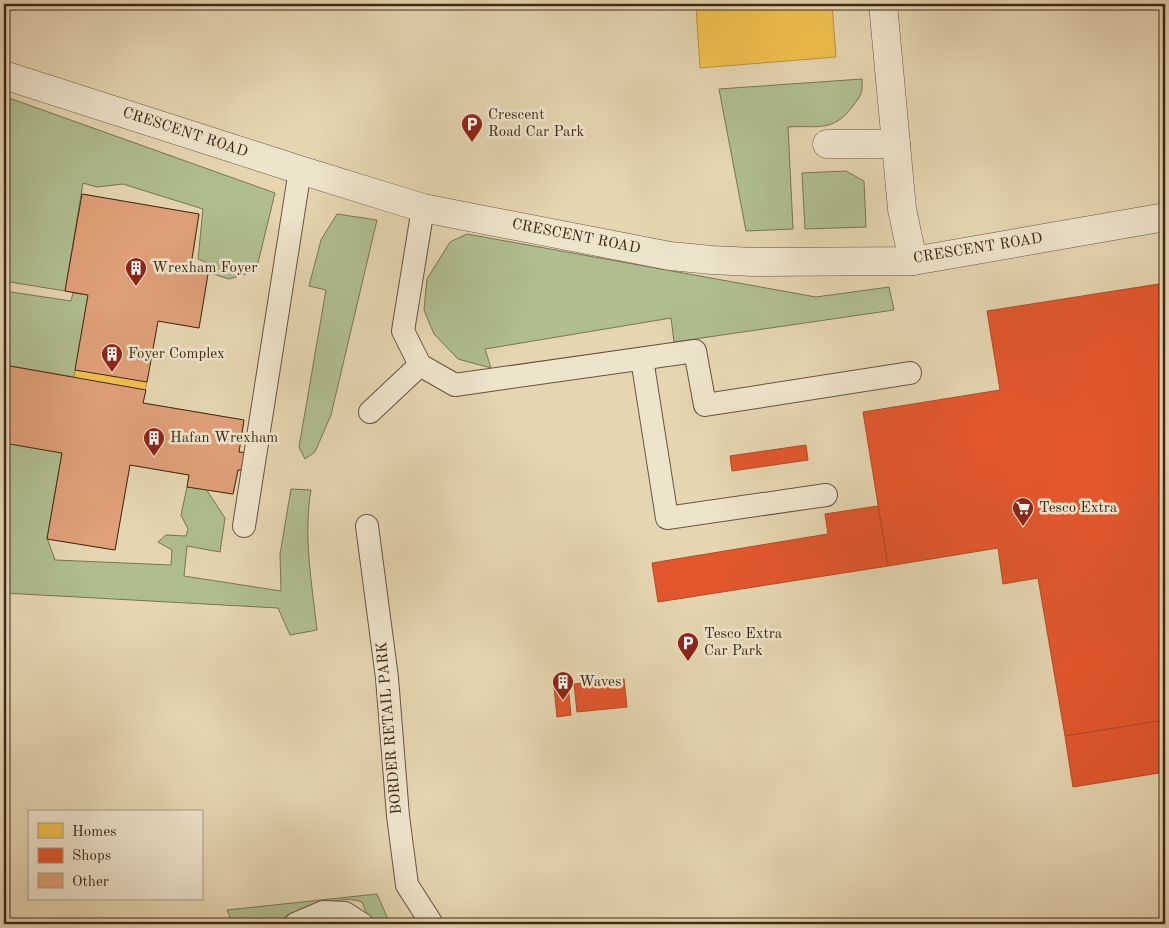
<svg xmlns="http://www.w3.org/2000/svg" width="1169" height="928" font-family="'Old Standard TT',serif">
<style>
.green{fill:#b0be8f;stroke:#787453}
.homes{fill:#f2c14e;stroke:#bc933e}
.shops{fill:#e4572e;stroke:#b24927}
.building{fill:#e0a079;stroke:#3f2917}
.lines{fill:none;stroke-linecap:round;stroke-linejoin:round}
.lane-casing{stroke:#68543e;stroke-width:24}
.street-casing{stroke:#68543e;stroke-width:29}
.lane{stroke:#eee4cc;stroke-width:22}
.street{stroke:#eee4cc;stroke-width:28}
.labels{text-anchor:middle;dominant-baseline:central;stroke-width:5;stroke-linejoin:round;paint-order:stroke}
.poi-label{font-size:15px;fill:#3f2917;stroke:#eee4cc;text-anchor:start}
.street-label{font-size:15px;fill:#3f2917;stroke:#eee4cc}
</style>
<rect width="100%" height="100%" fill="#e5d6b1"/>
<filter id="stains"><feTurbulence type="fractalNoise" baseFrequency=".004" numOctaves="4"/><feColorMatrix values="0 0 0 0 .2 0 0 0 0 .09 0 0 0 0 .02 0 0 0 .5 -.17"/></filter>
<radialGradient id="worn" r=".72"><stop offset=".6" stop-color="#630" stop-opacity="0"/><stop offset="1" stop-color="#630" stop-opacity=".3"/></radialGradient>
<!-- green -->
<g class="green">
<path d="M862 79C863 93 861 96 852 107 833 133 816 125 788 127L793 229 746 231 719 89Z"/>
<polygon points="9,98 275,193 256,271 229,279 213,274 213,265 198,259 203,209 123,184 97,187 83,183 65,291 4,281 4,100"/>
<polygon points="846,171 864,181 866,227 805,229 802,173"/>
<polygon points="337,214 377,220 331,415 315,452 305,459 299,447 326,290 309,286 321,240"/>
<polygon points="467,234 816,297 889,287 894,310 674,342 671,318 485,349 491,368 458,359 434,334 424,310 427,279 450,242"/>
<polygon points="4,291 71,301 73,293 88,295 74,377 4,365"/>
<path d="M4 443 62 453 47 538 55 560 171 565 172 550 158 542 166 535 186 536 188 529 181 515 187 487 206 489 225 518 220 552 187 546 184 576 281 591 280 554 291 489 311 490C303 536 312 584 317 630L290 635 278 608 4 593Z"/>
<path d="M377 894 390 924H371L362 902C334 892 306 915 280 923 268 927 246 924 233 924L227 910Z"/>
</g>
<!-- homes -->
<g class="homes">
<polygon points="741,4 832,4 836,57 700,68 696,7"/>
<polygon points="82,194 199,214 191,265 209,268 199,328 158,321 143,403 244,420 239,452 247,453 244,470 238,470 233,494 187,487 189,475 130,465 115,550 47,539 62,453 4,443 4,365 74,377 88,295 65,291"/>
</g>
<!-- shops -->
<g class="shops">
<polygon points="1165,283 1165,720 1065,736 1038,578 1003,584 998,548 888,566 863,412 1000,390 987,311"/>
<polygon points="806,445 808,460 732,471 730,456"/>
<polygon points="878,506 888,566 658,602 652,563 828,534 825,514"/>
<polygon points="624,679 627,707 577,712 574,684"/>
<polygon points="568,685 571,715 557,717 554,687"/>
<polygon points="1165,720 1165,772 1073,787 1065,736"/>
</g>
<!-- building -->
<g class="building">
<polygon points="82,194 199,214 191,265 209,268 199,328 158,321 147,382 75,370 88,295 65,291"/>
<polygon points="4,365 146,390 143,403 244,420 239,452 247,453 244,470 238,470 233,494 187,487 189,475 130,465 115,550 47,539 62,453 4,443"/>
</g>
<g class="lines">
<!-- lane casing -->
<g class="lane-casing">
<g id="lane">
<polyline points="423,208 403,331 420,365 455,385 695,351 705,405 910,373"/>
<polyline points="642,359 667,518 826,495"/>
<polyline points="370,412 420,365"/>
<polyline points="244,526 300,170"/>
<polyline points="367,526 387,678 398,816 407,885 432,924"/>
<polyline points="295,924 323,912 345,913 362,924"/>
</g>
</g>
<!-- street casing -->
<g class="street-casing">
<g id="street">
<polyline points="883,4 902,209 913,261"/>
<polyline points="4,75 300,170 423,208 670,256 712,260 753,262 913,261 1165,217"/>
<polyline points="827,144 896,144"/>
</g>
</g>
<!-- lane -->
<use href="#lane" class="lane"/>
<!-- street -->
<use href="#street" class="street"/>
</g>
<!-- icons -->
<defs>
<g id="parking-pin" transform="scale(1.125)"><path d="M0 17L-7.5 6A9.5 9.5 0 1 1 7.5 6Z" fill="#8f2418" stroke="#eee4cc"/><path d="M-3.5-5.5H1a3.5 3.5 0 0 1 0 7H-1V5.5H-3.5ZM-1-3.4V-.6H.8a1.4 1.4 0 0 0 0-2.8Z" fill="#fff"/></g>
<g id="building-pin" transform="scale(1.125)"><path d="M0 17L-7.5 6A9.5 9.5 0 1 1 7.5 6Z" fill="#8f2418" stroke="#eee4cc"/><path d="M-4-6H4V6H1V3H-1V6H-4ZM-2.5-4.3h1.7v1.8h-1.7ZM.8-4.3h1.7v1.8H.8ZM-2.5-1h1.7V.8h-1.7ZM.8-1h1.7V.8H.8Z" fill="#fff"/></g>
<g id="supermarket-pin" transform="scale(1.125)"><path d="M0 17L-7.5 6A9.5 9.5 0 1 1 7.5 6Z" fill="#8f2418" stroke="#eee4cc"/><path d="M-6-5.5h2.5l.6 2H6L4.5 2H-2.5L-4.4-4H-6ZM-1.5 3.2a1.3 1.3 0 1 0 .1 0ZM3 3.2a1.3 1.3 0 1 0 .1 0Z" fill="#fff"/></g>
</defs>
<g fill-rule="evenodd">
<use href="#parking-pin" x="472" y="124"/>
<use href="#building-pin" x="136" y="268"/>
<use href="#building-pin" x="112" y="354"/>
<use href="#building-pin" x="154" y="438"/>
<use href="#supermarket-pin" x="1023" y="508"/>
<use href="#parking-pin" x="688" y="643"/>
<use href="#building-pin" x="563" y="682"/>
</g>
<g class="labels">
<!-- poi labels -->
<g class="poi-label">
<text x="488" y="115">Crescent<tspan x="488" dy="17">Road Car Park</tspan></text>
<text x="152" y="268">Wrexham Foyer</text>
<text x="128" y="354">Foyer Complex</text>
<text x="170" y="438">Hafan Wrexham</text>
<text x="1039" y="508">Tesco Extra</text>
<text x="704" y="634">Tesco Extra<tspan x="704" dy="17">Car Park</tspan></text>
<text x="579" y="682">Waves</text>
</g>
<!-- street labels -->
<g class="street-label">
<text transform="translate(185 133) rotate(18)">CRESCENT ROAD</text>
<text transform="translate(576 237) rotate(11)">CRESCENT ROAD</text>
<text transform="translate(978 249) rotate(-9)">CRESCENT ROAD</text>
<text transform="translate(390 728) rotate(-95)">BORDER RETAIL PARK</text>
</g>
</g>
<!-- margin -->
<rect width="1169" height="928" fill="none" stroke="#e5d6b1" stroke-width="20"/>
<rect x="5" y="5" width="1159" height="918" fill="none" stroke="#3f2917" stroke-width="2.5"/>
<rect x="10" y="10" width="1149" height="908" fill="none" stroke="#3f2917"/>
<!-- legend -->
<rect x="28" y="810" width="175" height="90" fill="#eee4cc" stroke="#a89984"/>
<rect x="38" y="823" width="25" height="15" fill="#f2c14e" stroke="#a89984"/>
<text x="72" y="836" font-size="15" fill="#3f2917">Homes</text>
<rect x="38" y="848" width="25" height="15" fill="#e4572e" stroke="#a89984"/>
<text x="72" y="860" font-size="15" fill="#3f2917">Shops</text>
<rect x="38" y="873" width="25" height="15" fill="#e0a079" stroke="#a89984"/>
<text x="72" y="886" font-size="15" fill="#3f2917">Other</text>
<rect width="100%" height="100%" filter="url(#stains)"/>
<rect width="100%" height="100%" fill="url(#worn)"/>
</svg>
